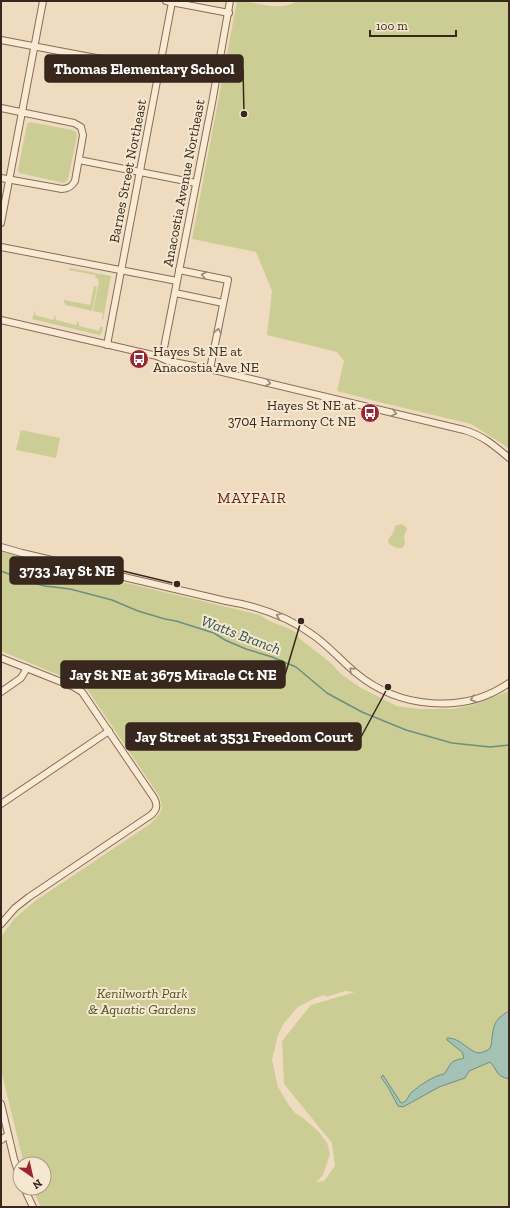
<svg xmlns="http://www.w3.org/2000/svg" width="510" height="1208" font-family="'Zilla Slab',serif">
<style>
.green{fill:#cccd94;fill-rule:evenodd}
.water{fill:#a3c1b5;stroke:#6a8f82}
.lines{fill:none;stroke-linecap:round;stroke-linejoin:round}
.stream{stroke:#6a8f82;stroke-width:1.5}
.street-casing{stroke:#886c58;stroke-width:8}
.street{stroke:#f9ead4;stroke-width:6}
.oneway{stroke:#988878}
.labels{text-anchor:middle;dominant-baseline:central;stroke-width:4;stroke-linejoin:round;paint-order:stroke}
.street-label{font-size:14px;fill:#37271d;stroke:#f6e7d0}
.poi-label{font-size:14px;fill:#37271d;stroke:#f6e7d0;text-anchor:start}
.park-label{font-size:14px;font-style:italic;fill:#4d5423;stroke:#f6e7d0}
.neighbourhood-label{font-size:15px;letter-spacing:1px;fill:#65231b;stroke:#f6e7d0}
.water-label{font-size:15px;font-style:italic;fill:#2b5750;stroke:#f6e7d0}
.leader{fill:none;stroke:#37271d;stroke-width:1.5}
.callout-dot{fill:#37271d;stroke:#f6e7d0;stroke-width:1.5}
.callout{fill:#37271d;stroke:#37271d;stroke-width:1.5}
.callout-label{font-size:15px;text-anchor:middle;font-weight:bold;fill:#fff}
</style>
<rect width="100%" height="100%" fill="#efdcc0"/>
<!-- green -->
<g class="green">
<path d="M237 1C258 1 278 13 297 1H509V449L504 445 471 424 379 402 337 391 344 361 337 352 267 335 272 291 256 252 192 239Z"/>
<polygon points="30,122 72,130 76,132 77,135 68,180 64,183 19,173 18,170 27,124"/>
<polygon points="70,268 111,276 103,320 102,319 103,313 93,311 99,281 98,281 98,278 95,278 96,275 69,270"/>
<polygon points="94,286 97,287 92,311 66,305 64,302 64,300 90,305"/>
<polygon points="35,310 35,315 53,320 55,315 56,320 76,325 78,321 79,322 79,326 99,331 100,327 103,327 101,334 99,335 32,319"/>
<polygon points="21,430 60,438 56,458 16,450"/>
<polygon points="401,524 405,526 407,529 404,536 405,544 402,548 397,548 389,544 388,540 393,533 395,526"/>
<path d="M1 549 85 573 260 615C264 618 268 620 272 622 280 626 296 628 299 638L332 664 341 674 361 688 397 706 419 709H452L472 705 509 691V1011L502 1015 509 1068V1207H41L32 1188H44V1164H24L1 1070V937L14 919 35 901 150 824C160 814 165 810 159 796L85 686 1 651ZM345 991 355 992 311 1005 282 1041 284 1084 332 1143 335 1166 324 1181 316 1182 323 1175 330 1154 327 1143 319 1132 302 1117 295 1113 288 1104 278 1087 272 1060 278 1035 284 1023 298 1007 315 998 325 995 326 997Z"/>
</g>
<!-- water -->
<path class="water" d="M509 1011V1079C495 1076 498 1070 490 1062L469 1071 465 1078 439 1087 403 1107 398 1106 388 1087 381 1077 383 1075 401 1103C408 1102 407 1097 411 1093 420 1085 433 1076 444 1074 453 1062 448 1062 464 1058L462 1052 447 1040V1038C460 1037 471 1054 480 1053 483 1052 487 1051 489 1049L491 1046C494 1028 491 1021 509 1011Z"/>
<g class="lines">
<!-- stream -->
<polyline class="stream" points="1,571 30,582 45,586 70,589 112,600 138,611 165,619 176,621 214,633 225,640 246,649 272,657 296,667 327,693 336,698 362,712 406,730 452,743 490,747 509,745"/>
<!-- street casing -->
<g class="street-casing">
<g id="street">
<polyline points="166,1 229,13"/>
<polyline points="1,40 159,70"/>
<path d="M1 108 74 123 81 127 83 135 75 181C72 186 69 189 62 189L1 178"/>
<polyline points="79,160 196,183"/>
<polyline points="1,223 43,1"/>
<polyline points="1,247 177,281"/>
<polyline points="179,270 228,280 210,369"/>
<polyline points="175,293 223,303"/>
<path d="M1 320 157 356 168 361 210 369 464 430C482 435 495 446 509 458"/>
<polyline points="107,345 172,2"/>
<polyline points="162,358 212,103 230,1"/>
<path d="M1 547 22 553 226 601C257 606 287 616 313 635 329 646 341 661 356 673 398 708 463 715 509 683"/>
<path d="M1 658 74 687 82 692 154 798C158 805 157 810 151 815L29 897 15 908 1 924"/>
<polyline points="1,692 21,678 27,668"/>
<polyline points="1,804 109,731"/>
<polyline points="1,1104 14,1159 20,1178"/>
<polyline points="1,1140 8,1135"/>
<polyline points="24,1188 33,1207"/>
</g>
</g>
<!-- street -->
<use href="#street" class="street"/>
</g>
<!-- one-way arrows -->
<defs><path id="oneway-chevron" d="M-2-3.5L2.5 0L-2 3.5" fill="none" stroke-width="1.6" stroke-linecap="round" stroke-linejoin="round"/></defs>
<g class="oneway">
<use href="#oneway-chevron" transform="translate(204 275) rotate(-169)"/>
<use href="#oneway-chevron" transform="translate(218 331) rotate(-79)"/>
<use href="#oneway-chevron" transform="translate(268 383) rotate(14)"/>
<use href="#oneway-chevron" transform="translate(394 413) rotate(12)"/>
<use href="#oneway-chevron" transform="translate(279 616) rotate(-157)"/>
<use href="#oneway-chevron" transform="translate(352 670) rotate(-138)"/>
<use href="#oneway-chevron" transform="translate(473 699) rotate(164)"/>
</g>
<!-- icons -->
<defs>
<g id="bus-disc" transform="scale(1)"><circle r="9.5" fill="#982733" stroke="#f6e7d0"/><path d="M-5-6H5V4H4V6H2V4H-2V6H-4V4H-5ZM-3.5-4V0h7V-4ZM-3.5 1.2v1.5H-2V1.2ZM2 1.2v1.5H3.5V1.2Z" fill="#fff"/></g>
</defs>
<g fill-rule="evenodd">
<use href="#bus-disc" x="139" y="359"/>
<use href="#bus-disc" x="370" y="413"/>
</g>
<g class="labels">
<!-- street labels -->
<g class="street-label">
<text transform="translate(128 171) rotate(-79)">Barnes Street Northeast</text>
<text transform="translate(184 183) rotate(-79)">Anacostia Avenue Northeast</text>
</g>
<!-- poi labels -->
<g class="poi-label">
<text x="153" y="351">Hayes St NE at<tspan x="153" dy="16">Anacostia Ave NE</tspan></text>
<text x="356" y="405" text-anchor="end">Hayes St NE at<tspan x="356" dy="16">3704 Harmony Ct NE</tspan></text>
</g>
<!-- park labels -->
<g class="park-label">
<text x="142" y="993">Kenilworth Park<tspan x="142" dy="16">&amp; Aquatic Gardens</tspan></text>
</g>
<!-- neighbourhood labels -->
<g class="neighbourhood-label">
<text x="252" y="498">MAYFAIR</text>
</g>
<!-- water labels -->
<g class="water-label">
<text transform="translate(241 635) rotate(21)">Watts Branch</text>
</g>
</g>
<!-- callouts -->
<path class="leader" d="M244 114L243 69M177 584L123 571M301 621L285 675M388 687L361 737"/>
<g class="callout-dot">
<circle cx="244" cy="114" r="4"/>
<circle cx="177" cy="584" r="4"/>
<circle cx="301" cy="621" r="4"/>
<circle cx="388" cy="687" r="4"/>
</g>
<g class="callout">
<rect x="45" y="55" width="198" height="27" rx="4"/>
<rect x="10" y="557" width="113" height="27" rx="4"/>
<rect x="61" y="661" width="224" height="27" rx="4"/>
<rect x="126" y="723" width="235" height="27" rx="4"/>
</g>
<g class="callout-label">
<text x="144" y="74">Thomas Elementary School</text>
<text x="67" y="576">3733 Jay St NE</text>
<text x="173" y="680">Jay St NE at 3675 Miracle Ct NE</text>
<text x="244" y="742">Jay Street at 3531 Freedom Court</text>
</g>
<!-- border -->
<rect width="510" height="1208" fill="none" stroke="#37271d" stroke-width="4"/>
<!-- north arrow -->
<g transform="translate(32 1176) rotate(146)"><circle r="19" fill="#f6e7d0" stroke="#aa9a88"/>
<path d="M0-3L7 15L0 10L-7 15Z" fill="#982733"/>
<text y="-6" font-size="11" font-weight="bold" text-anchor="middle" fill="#37271d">N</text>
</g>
<!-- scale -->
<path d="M370 30v6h86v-6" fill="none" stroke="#37271d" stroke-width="2"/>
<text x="376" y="30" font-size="12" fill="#37271d" stroke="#f6e7d0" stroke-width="3" paint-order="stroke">100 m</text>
</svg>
